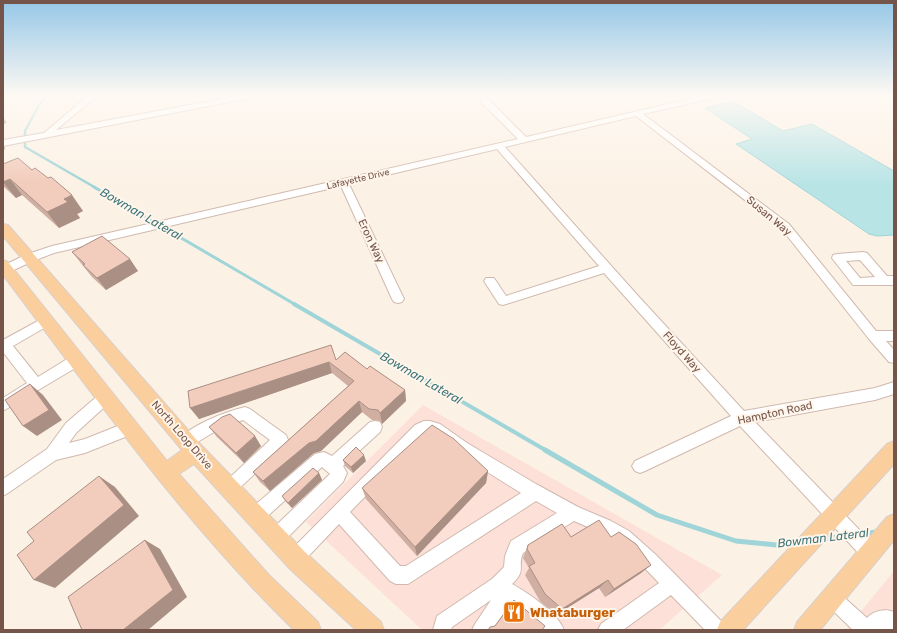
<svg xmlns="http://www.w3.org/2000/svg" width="897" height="633" font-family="Rubik,sans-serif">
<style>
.commercial{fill:#fde0d8}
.water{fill:#b9e4e6;stroke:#9fd4d8}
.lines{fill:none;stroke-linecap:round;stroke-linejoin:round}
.stream-far3{stroke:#9fd4d8;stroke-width:2.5}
.stream-far2{stroke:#9fd4d8;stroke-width:3}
.stream-far1{stroke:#9fd4d8;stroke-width:4}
.stream{stroke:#9fd4d8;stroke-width:5}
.minor-casing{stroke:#d0b9ae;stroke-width:2}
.major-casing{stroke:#d8cfcc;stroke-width:2}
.minor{fill:#fff;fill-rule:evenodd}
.major{fill:#fbcf9d;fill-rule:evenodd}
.wall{fill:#d0afa2}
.shaded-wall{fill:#a98f84}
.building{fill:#f2ccbc;stroke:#a98f84}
.labels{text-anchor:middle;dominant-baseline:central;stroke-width:4;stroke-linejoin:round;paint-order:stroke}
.far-street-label{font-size:9px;fill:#75554a;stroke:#fff5eb}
.street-label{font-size:11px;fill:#75554a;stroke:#fff5eb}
.water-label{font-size:12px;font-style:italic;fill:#3d767b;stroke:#fff5eb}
.near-food-label{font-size:13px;font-weight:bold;fill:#c56008;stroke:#fff5eb;text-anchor:start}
</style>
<rect width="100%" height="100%" fill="#fcf1e5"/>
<!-- commercial -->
<g class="commercial">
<polygon points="423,405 722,575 659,630 422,630 306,522"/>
<polygon points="894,571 894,630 846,630"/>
</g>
<!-- water -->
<polygon class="water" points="733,101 783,131 812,124 894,171 894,235 877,236 869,234 736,144 752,139 705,108"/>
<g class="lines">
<!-- stream-far3 -->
<polyline class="stream-far3" points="47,95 39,105 25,131 25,147 96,188"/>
<!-- stream-far2 -->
<polyline class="stream-far2" points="94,187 296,305"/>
<!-- stream-far1 -->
<polyline class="stream-far1" points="294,304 547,451"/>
<!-- stream -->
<g class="stream">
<polyline points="545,450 657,515 736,541 776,545 798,542"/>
<polyline points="860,534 877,532"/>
<polyline points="822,539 846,536"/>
</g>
<!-- minor casing -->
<g class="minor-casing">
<g id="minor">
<polygon points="89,95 98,95 56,130 243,95 259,95 255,97 3,146 3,140 44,133"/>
<polygon points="707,95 720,95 719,97 643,114 789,224 876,331 894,331 894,341 886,341 894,350 894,363 889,362 869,339 781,228 636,116 505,147 640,298 744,411 875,388 894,382 894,394 875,400 755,422 876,547 878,553 876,559 870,561 864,559 740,426 645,471 640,473 635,471 632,466 635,461 731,416 604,273 503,305 499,304 484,281 486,278 494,278 506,296 599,266 497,149 349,184 404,299 402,302 398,303 394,302 392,299 341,186 54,253 33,261 3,275 3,266 25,255 52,246 518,139 481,102 481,98 487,98 526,137"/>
<path d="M863 252 867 253 887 276H894V285H853L832 258 833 255 837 254ZM860 260 875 277 860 278 846 261Z"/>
<polygon points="47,316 51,318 53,321 51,324 13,346 38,377 72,356 77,355 82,356 83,360 82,364 3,411 3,398 27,383 3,352 3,340"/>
<polygon points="106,391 111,393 113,397 111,401 76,433 69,443 85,439 130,421 135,423 137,428 135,433 85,453 56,460 8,493 3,496 3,479 47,449 66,423 101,393"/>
<path d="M245 407 250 409 286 435 288 440 286 445 234 493 229 496 224 493 221 488 224 483 270 440 243 420 219 429 186 449 181 447 179 442C186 426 228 411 245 407Z"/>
<polygon points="375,421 380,422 382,427 380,432 343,466 347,473 343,482 282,543 276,545 270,543 268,537 270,531 330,474 322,467 261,522 255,524 249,522 247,516 249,510 315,454 324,452 332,456 370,422"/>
<path d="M424 421H430L440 424 467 443 536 484 578 507 611 521 629 531 655 554 724 624 727 630H705L671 595 623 630H598L601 624 659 583C630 552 613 537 574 521L523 553C517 567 527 570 512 584 528 593 557 612 564 630H542L511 603 492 630H472L475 624 491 600 452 627 451 630H433L437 616 492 579 504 567 505 556 511 541 557 513 536 501 408 584H396L390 581 339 524 301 564 295 566 289 564 287 558 289 552 415 425ZM426 434 435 437 457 453 521 493 406 566H400L350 512Z"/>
<path d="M832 589 838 592 867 618C873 611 885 608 894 612V630C881 629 867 630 853 630L826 604 823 598 826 592Z"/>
</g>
</g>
<!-- major casing -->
<g class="major-casing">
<g id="major">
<path d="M3 224 8 225 202 446 306 553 381 622 384 630H356L290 569 194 464 179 474 269 575 318 622 321 630H294C184 523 95 397 3 275V260L8 262 167 461 182 450 3 236Z"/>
<polygon points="894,441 894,464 743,630 717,630 720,622 887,444"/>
<polygon points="894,514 894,540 820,630 794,630 797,622 887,517"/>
</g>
</g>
<!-- minor -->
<use href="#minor" class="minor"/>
<!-- major -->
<use href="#major" class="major"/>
</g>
<!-- wall -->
<g class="wall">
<polygon points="3,164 32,170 83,211 77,214 80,218 59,228 22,195 16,198 3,186"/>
<polygon points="72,252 138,271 106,290 92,277"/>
<polygon points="336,360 367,369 405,390 406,401 382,424 380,421 372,420 362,412 321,451 314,453 270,491 260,482 253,472 348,386 332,373 199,419 188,391"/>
<polygon points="209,427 261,446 244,463 217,437"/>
<polygon points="343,460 366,461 353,473 345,466"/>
<polygon points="488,471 486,483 417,556 366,499 362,488"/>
<polygon points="319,473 322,480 292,508 286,502 282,496"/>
<polygon points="571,537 611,537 651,565 641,573 605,597 599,588 556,615 540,601 525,575 529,568 523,558 528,545"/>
</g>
<!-- shaded-wall -->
<g class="shaded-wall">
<polygon points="3,117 7,123 3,124"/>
<polygon points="3,145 5,148 3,153"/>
<polygon points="10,179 22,195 16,198 3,182"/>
<polygon points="72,195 83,211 77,214 80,218 59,228 47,212 64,199"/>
<polygon points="130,259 138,271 106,290 97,278"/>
<polygon points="329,362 332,373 199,419 190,408"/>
<polygon points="30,384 43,395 62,420 37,436 23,426"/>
<polygon points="405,390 406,401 382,424 380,413"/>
<polygon points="359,401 362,412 321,451 314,453 270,491 263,481"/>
<polygon points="255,436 261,446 244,463 236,453"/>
<polygon points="364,455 366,461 353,473 351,467"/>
<polygon points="488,471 486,483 417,556 415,547"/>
<polygon points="319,473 322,480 292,508 288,503"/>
<polygon points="99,476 115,487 139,516 55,588 34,580"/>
<polygon points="145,540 160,549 187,597 148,630 123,630"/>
<polygon points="651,565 641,573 605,597 614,589"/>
<polygon points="608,580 599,588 556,615 562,609"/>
</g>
<!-- building -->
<g class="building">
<polygon points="18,158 32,170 35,168 48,178 51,177 72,195 64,199 68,202 47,212 10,179 3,182 3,164"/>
<polygon points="102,236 130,259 97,278 83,265 85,264 72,252"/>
<polygon points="331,345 336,360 345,352 367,369 370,366 405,390 380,413 378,410 369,409 359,401 316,441 309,443 263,481 253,472 354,381 329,362 190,408 188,391"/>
<polygon points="30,384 49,410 23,426 5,400"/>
<polygon points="230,414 255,436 236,453 209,427 222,417"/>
<polygon points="432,425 454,439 488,471 415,547 362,488"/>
<polygon points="356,447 364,455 351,467 343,460"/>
<polygon points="313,468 319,473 288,503 282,496"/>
<polygon points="99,476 124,505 34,580 17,555 34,541 27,532"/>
<polygon points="599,520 611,537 619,532 636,544 651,565 614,589 608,580 562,609 545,594 529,566 535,563 527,549 528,545 562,524 571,537"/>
<polygon points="145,540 173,590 123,630 82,630 68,597"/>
<polygon points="514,600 545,626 542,630 488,630 490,627 495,626"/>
</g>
<!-- sky -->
<linearGradient id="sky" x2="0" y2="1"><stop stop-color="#95c7e7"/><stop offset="0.52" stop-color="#fef9f3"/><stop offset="1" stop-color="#fef9f3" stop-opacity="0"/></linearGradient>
<rect width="897" height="184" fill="url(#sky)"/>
<!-- icons -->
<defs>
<g id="restaurant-square" transform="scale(1.15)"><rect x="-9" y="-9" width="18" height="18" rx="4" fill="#e8710a" stroke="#fff5eb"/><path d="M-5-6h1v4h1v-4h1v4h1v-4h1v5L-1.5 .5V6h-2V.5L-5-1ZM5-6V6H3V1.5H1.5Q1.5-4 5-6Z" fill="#fff"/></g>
</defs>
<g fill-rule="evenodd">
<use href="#restaurant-square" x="514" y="612"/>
</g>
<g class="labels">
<!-- far-street labels -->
<g class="far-street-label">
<text transform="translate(358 179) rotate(-13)">Lafayette Drive</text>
</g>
<!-- street labels -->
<g class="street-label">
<text transform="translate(769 216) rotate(40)">Susan Way</text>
<text transform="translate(371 241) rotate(65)">Eron Way</text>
<text transform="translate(682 352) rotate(48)">Floyd Way</text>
<text transform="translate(775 413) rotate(-12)">Hampton Road</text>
<text transform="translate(182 435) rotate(49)">North Loop Drive</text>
</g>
<!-- water labels -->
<g class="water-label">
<text transform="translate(141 214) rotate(30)">Bowman Lateral</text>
<text transform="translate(421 378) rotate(30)">Bowman Lateral</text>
<text transform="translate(823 538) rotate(-7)">Bowman Lateral</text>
</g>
<!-- near-food labels -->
<g class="near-food-label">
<text x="530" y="612">Whataburger</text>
</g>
</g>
<!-- border -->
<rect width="897" height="633" fill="none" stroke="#75554a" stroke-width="8"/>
</svg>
